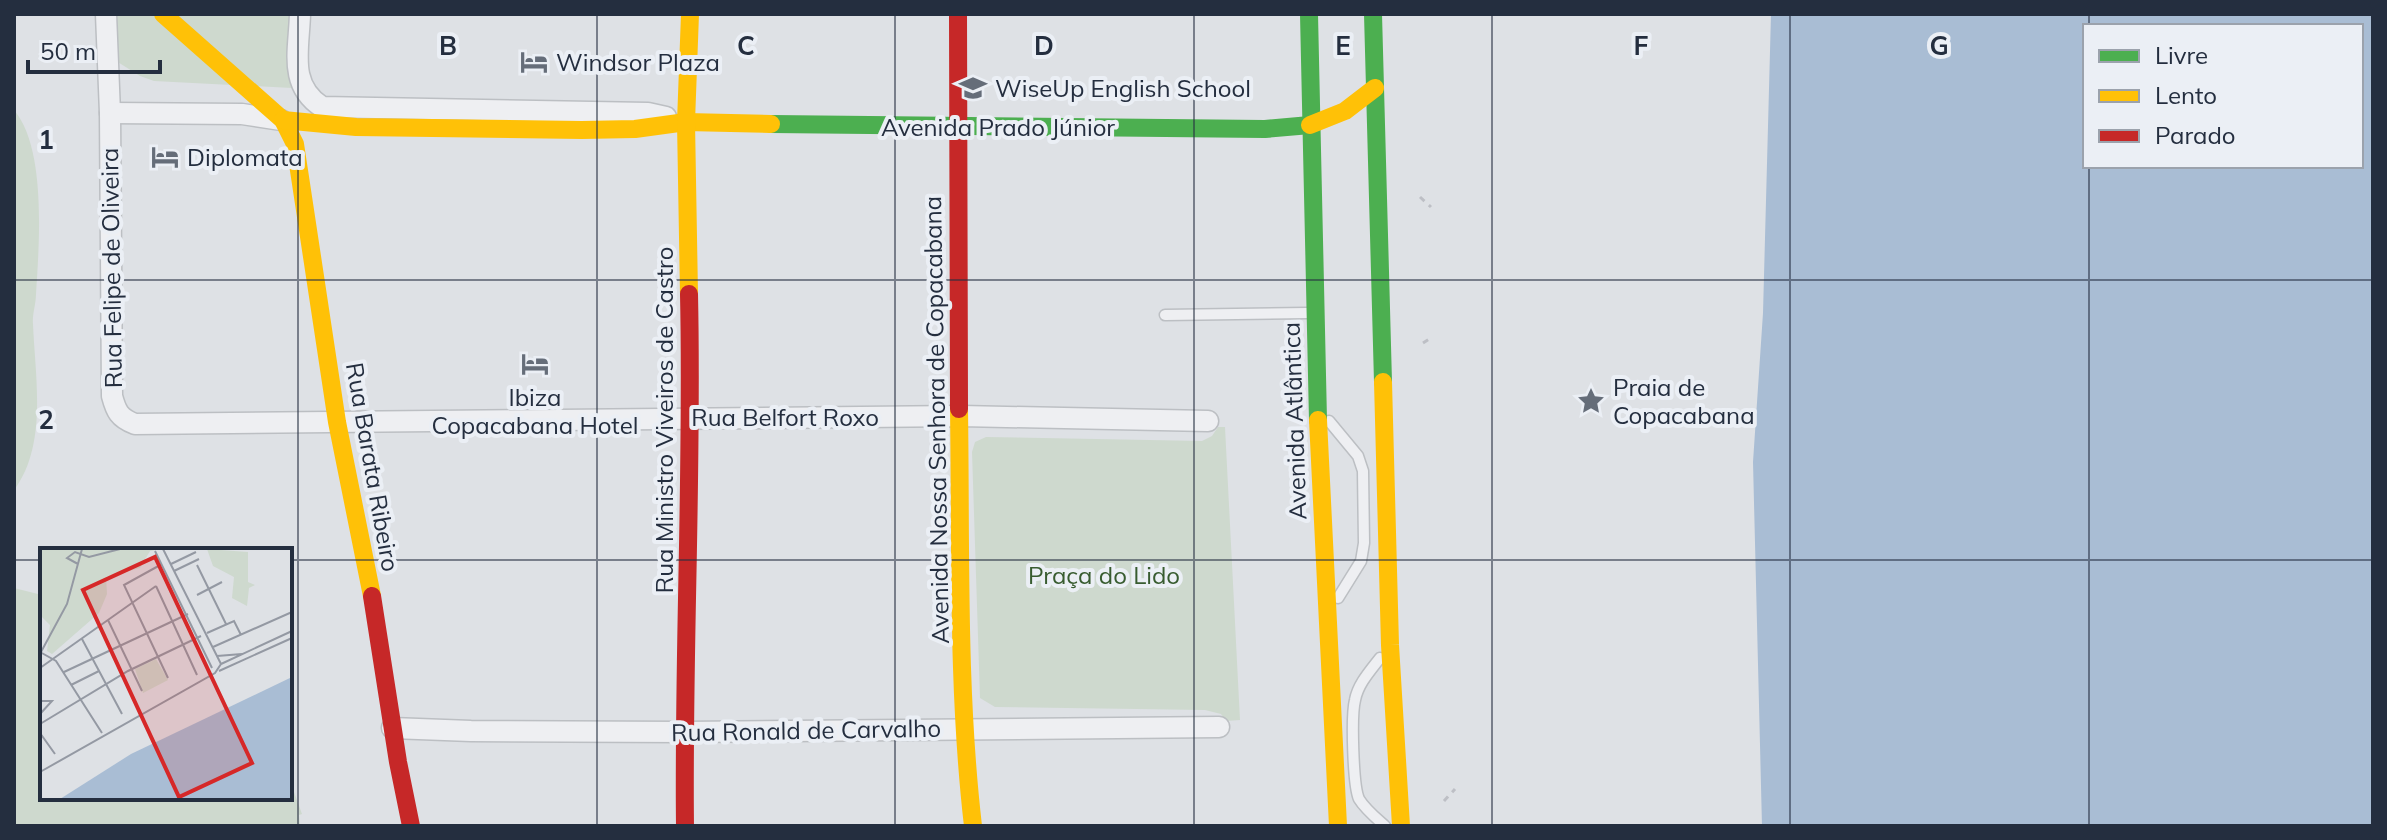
<svg xmlns="http://www.w3.org/2000/svg" width="2387" height="840" font-family="Mulish,sans-serif">
<style>
.green{fill:#ced9ce}
.water{fill:#a9bdd4;fill-rule:evenodd}
.lines{fill:none;stroke-linecap:round;stroke-linejoin:round}
.lane-casing{stroke:#bcbfc3;stroke-width:13}
.street-casing{stroke:#bcbfc3;stroke-width:23}
.path{stroke:#bdbfc5;stroke-width:3;stroke-dasharray:6 6;stroke-linecap:butt}
.lane{stroke:#eeeff2;stroke-width:10}
.street{stroke:#eeeff2;stroke-width:20}
.fast{stroke:#4caf50;stroke-width:18}
.slow{stroke:#ffc107;stroke-width:18}
.jam{stroke:#c62828;stroke-width:18}
.grid{fill:none;stroke:#242e3f;stroke-width:2;stroke-opacity:0.55}
.labels{text-anchor:middle;dominant-baseline:central;stroke-width:8;stroke-linejoin:round;paint-order:stroke}
.poi-label{font-size:24px;fill:#242e3f;stroke:#ebeff5;text-anchor:start}
.street-label{font-size:24px;fill:#242e3f;stroke:#ebeff5}
.park-label{font-size:24px;fill:#385c30;stroke:#ebeff5}
.inset-road{fill:none;stroke:#9499a3;stroke-width:2}
.view{fill:#d62828;fill-opacity:0.15;stroke:#d62828;stroke-width:4}
.inset-edge{fill:none;stroke:#242e3f;stroke-width:4}
.grid-label{font-size:26px;text-anchor:middle;font-weight:bold;fill:#242e3f;stroke:#ebeff5;stroke-width:8;stroke-linejoin:round;paint-order:stroke}
</style>
<rect width="100%" height="100%" fill="#dee1e5"/>
<!-- green -->
<g class="green">
<polygon points="115,14 292,14 292,88 154,81 140,76 113,59"/>
<path d="M14 110C47 149 39 245 36 294 36 304 32 315 33 324 35 376 48 445 14 490Z"/>
<polygon points="1218,427 1225,427 1240,720 1226,721 1221,714 1205,710 995,707 980,698 972,452 975,442 986,437 1202,441 1212,436"/>
<polygon points="14,588 42,595 42,798 290,798 290,781 302,814 299,815 300,826 14,826"/>
</g>
<!-- water -->
<path class="water" d="M1771 14H2373V826H1762L1753 462 1763 313ZM2085 26H2361V166H2085Z"/>
<g class="lines">
<!-- lane casing -->
<g class="lane-casing">
<g id="lane">
<polyline points="1165,315 1307,313"/>
<polyline points="1329,421 1358,456 1363,471 1364,543 1361,561 1338,598"/>
<path d="M1380 658C1370 671 1358 684 1355 700 1351 716 1353 786 1359 799 1365 809 1376 818 1385 826"/>
</g>
</g>
<!-- street casing -->
<g class="street-casing">
<g id="street">
<path d="M106 14 110 113 112 396C116 411 119 418 135 424L961 416 1208 421"/>
<path d="M300 14C299 50 288 85 322 107L648 113 666 117"/>
<polyline points="110,113 242,114 281,120"/>
<polyline points="392,728 471,731 684,732 1219,727"/>
</g>
</g>
<!-- path -->
<g class="path">
<polyline points="1420,197 1431,207"/>
<polyline points="1423,343 1431,338"/>
<polyline points="1444,801 1455,789"/>
</g>
<!-- lane -->
<use href="#lane" class="lane"/>
<!-- street -->
<use href="#street" class="street"/>
<!-- fast -->
<g class="fast">
<polyline points="1309,14 1318,420"/>
<polyline points="1373,14 1383,382"/>
<polyline points="771,124 1265,129 1310,125"/>
</g>
<!-- slow -->
<g class="slow">
<polyline points="163,14 283,120 295,144 337,422 372,596"/>
<polyline points="283,120 356,127 582,130 635,129 686,122 771,124"/>
<polyline points="1310,125 1345,111 1375,88"/>
<polyline points="689,294 686,122 690,14"/>
<polyline points="1383,382 1390,645 1401,826"/>
<path d="M959 409C961 548 957 688 973 826"/>
<polyline points="1318,420 1338,826"/>
</g>
<!-- jam -->
<g class="jam">
<polyline points="958,14 959,409"/>
<polyline points="372,596 398,762 411,826"/>
<path d="M685 826C683 649 693 471 689 294"/>
</g>
</g>
<!-- grid -->
<path class="grid" d="M298 14V826M597 14V826M895 14V826M1194 14V826M1492 14V826M1790 14V826M2089 14V26M2089 166V826M14 280H2373M14 560H42M290 560H2373"/>
<!-- icons -->
<defs>
<g id="hotel-bare" transform="scale(2.16)"><path d="M-6-4.5h1.5V1H6V5H4.5V3h-9V5H-6ZM-4 0a1.8 1.8 0 1 1 3.6 0ZM.5 0V-2.5h3Q6-2.5 6 0Z" fill="#656d79" stroke="#ebeff5" stroke-width="2.5" paint-order="stroke"/></g>
<g id="school-bare" transform="scale(2.16)"><path d="M0-5L7-2L0 1L-7-2ZM-4 1L0 2.5L4 1V4Q0 6-4 4Z" fill="#656d79" stroke="#ebeff5" stroke-width="2.5" paint-order="stroke"/></g>
<g id="sight-bare" transform="scale(2.16)"><path d="M0-6L1.8-2.2L6-1.7L2.9 1.2L3.7 5.4L0 3.3L-3.7 5.4L-2.9 1.2L-6-1.7L-1.8-2.2Z" fill="#656d79" stroke="#ebeff5" stroke-width="2.5" paint-order="stroke"/></g>
</defs>
<g fill-rule="evenodd">
<use href="#hotel-bare" x="534" y="62"/>
<use href="#school-bare" x="973" y="88"/>
<use href="#hotel-bare" x="165" y="157"/>
<use href="#hotel-bare" x="535" y="364"/>
<use href="#sight-bare" x="1591" y="401"/>
</g>
<g class="labels">
<!-- poi labels -->
<g class="poi-label">
<text x="556" y="62">Windsor Plaza</text>
<text x="995" y="88">WiseUp English School</text>
<text x="187" y="157">Diplomata</text>
<text x="1613" y="387">Praia de<tspan x="1613" dy="28">Copacabana</tspan></text>
<text x="535" y="397" text-anchor="middle">Ibiza<tspan x="535" dy="28">Copacabana Hotel</tspan></text>
</g>
<!-- street labels -->
<g class="street-label">
<text x="998" y="127">Avenida Prado Júnior</text>
<text transform="translate(111 268) rotate(-91)">Rua Felipe de Oliveira</text>
<text x="785" y="417">Rua Belfort Roxo</text>
<text transform="translate(664 420) rotate(-90)">Rua Ministro Viveiros de Castro</text>
<text transform="translate(936 420) rotate(-91)">Avenida Nossa Senhora de Copacabana</text>
<text transform="translate(1294 421) rotate(-92)">Avenida Atlântica</text>
<text transform="translate(373 467) rotate(80)">Rua Barata Ribeiro</text>
<text transform="translate(806 730) rotate(-1)">Rua Ronald de Carvalho</text>
</g>
<!-- park labels -->
<g class="park-label">
<text x="1104" y="575">Praça do Lido</text>
</g>
</g>
<!-- overview -->
<g transform="translate(40 548)">
<rect width="252" height="252" fill="#dee1e5"/>
<path d="M0 1H121L110 3 100 20 66 29 67 46 59 65 12 106 7 103 10 77 0 67ZM167 1 208 4V34L215 37 209 40 207 58 192 50 194 29 173 18ZM116 111 128 132 103 145 95 121Z" fill="#ced9ce"/>
<path d="M252 129V251H20L91 206Z" fill="#a9bdd4"/>
<path class="inset-road" d="M123 1 181 116M115 3 172 120M38 16 27 10 35 4 49 9 80 1M122 16 84 37 128 130M131 16 156 4M157 17 186 76M134 23 159 11M116 38 157 127M157 47 182 34M68 72 102 143M167 85 194 73 201 87M42 91 82 166M173 99 252 64M0 104 16 113 62 185M1 104 27 56 42 1M177 108 202 106M181 116 252 83M0 120 116 38M179 123 252 90M24 124 148 66M31 137 59 123M0 153H12L0 166M0 176 88 123 161 88M0 185 15 206M0 224 175 125 181 116"/>
<path class="view" d="M115 9 212 215 139 249 43 42Z"/>
<rect width="252" height="252" class="inset-edge"/>
</g>
<g class="grid-label">
<text x="448" y="55">B</text>
<text x="746" y="55">C</text>
<text x="1044" y="55">D</text>
<text x="1343" y="55">E</text>
<text x="1641" y="55">F</text>
<text x="1939" y="55">G</text>
<text x="46" y="149">1</text>
<text x="46" y="429">2</text>
</g>
<!-- border -->
<rect width="2387" height="840" fill="none" stroke="#242e3f" stroke-width="32"/>
<!-- legend -->
<rect x="2083" y="24" width="280" height="144" fill="#ebeff5" stroke="#9ba2ac" stroke-width="2"/>
<rect x="2099" y="50" width="40" height="12" fill="#4caf50" stroke="#9ba2ac" stroke-width="2"/>
<text x="2155" y="64" font-size="24" fill="#242e3f">Livre</text>
<rect x="2099" y="90" width="40" height="12" fill="#ffc107" stroke="#9ba2ac" stroke-width="2"/>
<text x="2155" y="104" font-size="24" fill="#242e3f">Lento</text>
<rect x="2099" y="130" width="40" height="12" fill="#c62828" stroke="#9ba2ac" stroke-width="2"/>
<text x="2155" y="144" font-size="24" fill="#242e3f">Parado</text>
<!-- scale -->
<path d="M28 60v12h132v-12" fill="none" stroke="#242e3f" stroke-width="4"/>
<text x="40" y="60" font-size="24" fill="#242e3f" stroke="#ebeff5" stroke-width="6" paint-order="stroke">50 m</text>
</svg>
